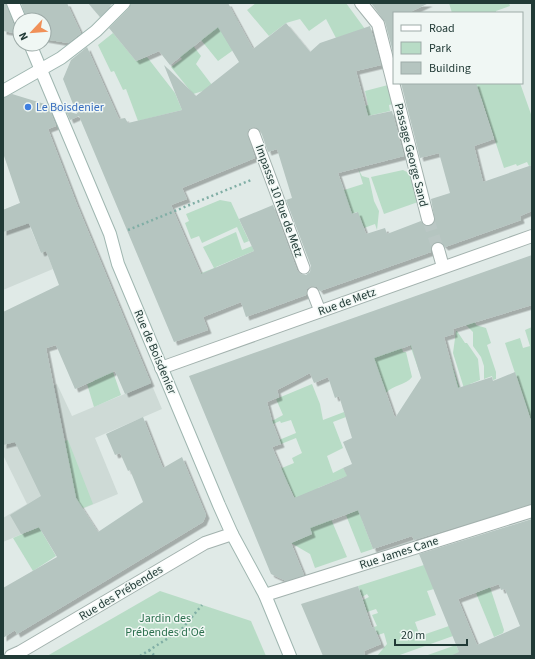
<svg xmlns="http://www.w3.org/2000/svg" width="535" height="659" font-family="'Source Sans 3',sans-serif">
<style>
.built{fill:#cedad6}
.green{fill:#b8dcc6}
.building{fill:#b5c5c0;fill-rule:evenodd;filter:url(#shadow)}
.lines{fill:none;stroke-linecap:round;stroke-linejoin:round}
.street-tunnel{stroke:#bac7c4;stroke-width:12;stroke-dasharray:12 6;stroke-linecap:butt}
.lane-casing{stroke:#a3b2ae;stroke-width:13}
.street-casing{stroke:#a3b2ae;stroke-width:14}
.secondary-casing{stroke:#9fb6b0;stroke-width:14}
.path{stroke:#80aea5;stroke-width:2.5;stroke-dasharray:2 3;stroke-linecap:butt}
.lane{stroke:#fff;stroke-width:11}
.street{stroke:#fff;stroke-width:12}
.secondary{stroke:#fff;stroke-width:12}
.shop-dot{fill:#3f7fe0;stroke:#f0f7f4;stroke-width:1.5}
.labels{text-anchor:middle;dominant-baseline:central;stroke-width:3;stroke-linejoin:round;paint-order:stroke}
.shop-label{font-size:12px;fill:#366cbe;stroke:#f0f7f4;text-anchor:start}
.street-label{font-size:12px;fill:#213a36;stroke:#f0f7f4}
.park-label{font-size:12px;fill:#2c704e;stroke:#f0f7f4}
</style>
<defs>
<filter id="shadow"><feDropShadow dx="3.5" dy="3.5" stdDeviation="0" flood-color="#0004"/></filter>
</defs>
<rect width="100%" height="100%" fill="#e0eae7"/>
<!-- built -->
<g class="built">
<polygon points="20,203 41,253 46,251 53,269 3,290 3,210"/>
<polygon points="151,383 162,409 95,438 118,494 3,542 3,518 27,504 3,455 3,406 57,384 72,416"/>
</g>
<!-- green -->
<g class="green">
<polygon points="227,3 238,21 232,25 232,51 218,61 201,40"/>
<polygon points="256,3 346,3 365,29 336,38 326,19 309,31 300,19 286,23 269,36 247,10"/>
<polygon points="449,3 509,3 510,6 496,11 496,13 452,13"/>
<polygon points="113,33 136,61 147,57 175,93 182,110 138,121 126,89 123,90 114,71 111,72 98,45"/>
<polygon points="188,39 201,56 196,64 212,85 210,89 193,94 171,67 182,59 174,49"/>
<polygon points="426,83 520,83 532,117 532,165 529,166 527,162 517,166 516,164 504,168 481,98"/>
<polygon points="388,85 393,104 389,105 390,111 368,116 365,106 368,105 365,91"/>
<polygon points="358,168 362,176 369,178 374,201 379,211 377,230 375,224 364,228 357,212 349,215 306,202 363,184"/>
<polygon points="403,170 411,174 418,202 384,214 371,177"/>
<polygon points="220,200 231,202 249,241 244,243 237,227 202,243 199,236 191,239 185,223 189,221 186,214"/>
<polygon points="236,232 242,250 252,246 254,251 216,267 219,275 199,274 214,268 203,247"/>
<polygon points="475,322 476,325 486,328 491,343 487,345 496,372 496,379 493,380 492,376 484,379 484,366 481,357 473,346 473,332 466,325"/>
<polygon points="532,327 532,424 505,343 520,338 523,348 530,346 525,330"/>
<polygon points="456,331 457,331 465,343 467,343 478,359 480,380 470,384 496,451 440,365 419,371 410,345 417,343 439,363 450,359 464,400 467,398 453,353"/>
<path d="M402 348 403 352H406L412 377C406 385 393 385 386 393L383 384 351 359Z"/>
<polygon points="112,369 121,395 94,407 87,384 94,381 90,371"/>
<polygon points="312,384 320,404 323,420 344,412 346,417 333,422 343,448 327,456 333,473 343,468 347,475 380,513 362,520 373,549 361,553 346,515 358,510 345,477 318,488 347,557 315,568 310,554 291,543 312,534 288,484 265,475 294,463 292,458 302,453 296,438 281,444 279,440 296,433 291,420 281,423 280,421 273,424 272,421 283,415 276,399"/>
<polygon points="68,440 93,504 78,510 64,441"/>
<polygon points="39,527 56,556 33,571 13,538"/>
<polygon points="424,565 434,589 427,591 436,615 415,622 420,636 449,626 453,636 397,656 377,656 387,644 384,633 378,635 374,627 377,626 372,615 378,613 376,609 367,612 363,600 369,597 367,594 362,597 358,586"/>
<polygon points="490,587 504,630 503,633 494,637 476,593"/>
<polygon points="160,591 251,621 266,656 47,656"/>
<polygon points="456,645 461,656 425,656"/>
</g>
<!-- building -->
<g class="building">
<polygon points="3,3 6,3 13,23 20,27 20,34 3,31"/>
<polygon points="21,3 67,3 81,33 68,43 44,39 44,20 27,20"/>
<polygon points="88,3 113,3 100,17"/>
<path d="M131 3H228L253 49 286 23 310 52 320 43 370 26 381 65 356 71 368 116 392 111 404 156 338 173 352 214 358 212 366 234 385 228 387 234 421 221 426 226H430L435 221 431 199 450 193 439 153 420 158 401 83H476L494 139 474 146 483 182 532 165V211L520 216 521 220 445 247 440 242H436L431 247V252L320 291 317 287 311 286 307 289 306 295 246 317 241 302 203 317 208 330 174 342 79 116 70 120 66 111 77 114 63 79 71 60 87 47 119 119 125 118 128 123 182 110 164 65 196 96 239 62 218 27 170 65 159 51 136 61 109 28 129 8ZM255 127 261 132 268 152 277 149 292 198 286 200 311 266 310 272 306 275 300 274 297 270 273 205 239 219 254 251 201 274 171 205 187 199 182 188 255 158 247 133 249 129Z"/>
<polygon points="371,3 429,3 408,13 394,13 394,56 385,22"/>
<polygon points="12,94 48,105 56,126 48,129 76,202 151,383 125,394 115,371 75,389 56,345 46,348 76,498 98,532 143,502 130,470 128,471 120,453 115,455 106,434 143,417 163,468 182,457 206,515 203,522 107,580 17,634 15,630 3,638 3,588 57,557 39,527 21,534 10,515 41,496 15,442 3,445 3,312 59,285 46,251 41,253 29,223 3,232 3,210 20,203 3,153 3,98"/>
<path d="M532 255V305L453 329 454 334 444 337 458 388 492 377 493 381 515 372 532 424V504L414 540 412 536 373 549 358 510 310 528 312 534 291 543 304 575 286 581 271 574 189 376ZM411 345 421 378 395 418 374 358ZM310 373 314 383 328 377 335 398 339 396 352 438 343 442 352 464 343 468 347 476 294 498 272 447 281 444 272 421 267 402 279 397 277 390Z"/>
<path d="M532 519V656H450L459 652 419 554ZM499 584 501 590 505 589 520 626 477 645 458 599Z"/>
<polygon points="358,586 372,628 374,627 381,644 364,651 365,656 323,656 301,604"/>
</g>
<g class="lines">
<!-- street-tunnel -->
<polyline class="street-tunnel" points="428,219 438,249"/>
<!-- lane casing -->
<g class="lane-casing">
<g id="lane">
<polyline points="254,134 304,268"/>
<polyline points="313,293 320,311"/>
</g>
</g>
<!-- street casing -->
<g class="street-casing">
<g id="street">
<polyline points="361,3 378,24 428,219"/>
<polyline points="438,249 443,267"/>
<polyline points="161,368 532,236"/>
<polyline points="265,595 532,511"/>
<polyline points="11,656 20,652 205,543 232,534"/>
</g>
</g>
<!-- secondary casing -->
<g class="secondary-casing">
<g id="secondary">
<polyline points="13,3 20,20"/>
<polyline points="30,44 110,234 118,264 219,505 232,534 265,595 290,656"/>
<polyline points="3,91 61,58 96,31 124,3"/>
</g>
</g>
<!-- path -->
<g class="path">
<polyline points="128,230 251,180"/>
<polyline points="149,650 155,656"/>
<polyline points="140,656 181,630 202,605"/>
</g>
<!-- lane -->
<use href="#lane" class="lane"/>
<!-- street -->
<use href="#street" class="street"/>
<!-- secondary -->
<use href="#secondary" class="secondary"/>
</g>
<!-- markers -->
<circle class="shop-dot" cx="28" cy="107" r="4"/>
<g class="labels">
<!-- shop labels -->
<g class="shop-label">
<text x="36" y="107">Le Boisdenier</text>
</g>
<!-- street labels -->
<g class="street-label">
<text transform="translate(411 155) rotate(76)">Passage George Sand</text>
<text transform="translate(279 201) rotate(70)">Impasse 10 Rue de Metz</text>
<text transform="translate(347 302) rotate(-20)">Rue de Metz</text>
<text transform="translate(155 352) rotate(67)">Rue de Boisdenier</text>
<text transform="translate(399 553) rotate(-18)">Rue James Cane</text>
<text transform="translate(121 593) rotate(-31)">Rue des Prébendes</text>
</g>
<!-- park labels -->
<g class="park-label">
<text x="165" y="618">Jardin des<tspan x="165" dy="14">Prébendes d'Oé</tspan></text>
</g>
</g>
<!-- border -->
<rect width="535" height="659" fill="none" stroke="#213a36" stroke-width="8"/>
<!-- legend -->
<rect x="393" y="12" width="130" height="72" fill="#f0f7f4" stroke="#9daba8"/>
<rect x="401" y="25" width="20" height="6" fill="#ffffff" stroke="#9daba8"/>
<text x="429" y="32" font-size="12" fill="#213a36">Road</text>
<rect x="401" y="42" width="20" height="12" fill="#b8dcc6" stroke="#9daba8"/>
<text x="429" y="52" font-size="12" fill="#213a36">Park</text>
<rect x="401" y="62" width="20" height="12" fill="#b5c5c0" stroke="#9daba8"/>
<text x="429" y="72" font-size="12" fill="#213a36">Building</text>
<!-- north arrow -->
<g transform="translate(32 32) rotate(244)"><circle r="19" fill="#f0f7f4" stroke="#9daba8"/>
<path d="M0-3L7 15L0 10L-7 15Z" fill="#f09058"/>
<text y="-6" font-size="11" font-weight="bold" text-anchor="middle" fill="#213a36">N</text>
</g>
<!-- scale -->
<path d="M395 639v6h72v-6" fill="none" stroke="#213a36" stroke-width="2"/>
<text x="401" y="639" font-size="12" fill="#213a36" stroke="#f0f7f4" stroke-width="3" paint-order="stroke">20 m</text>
</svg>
